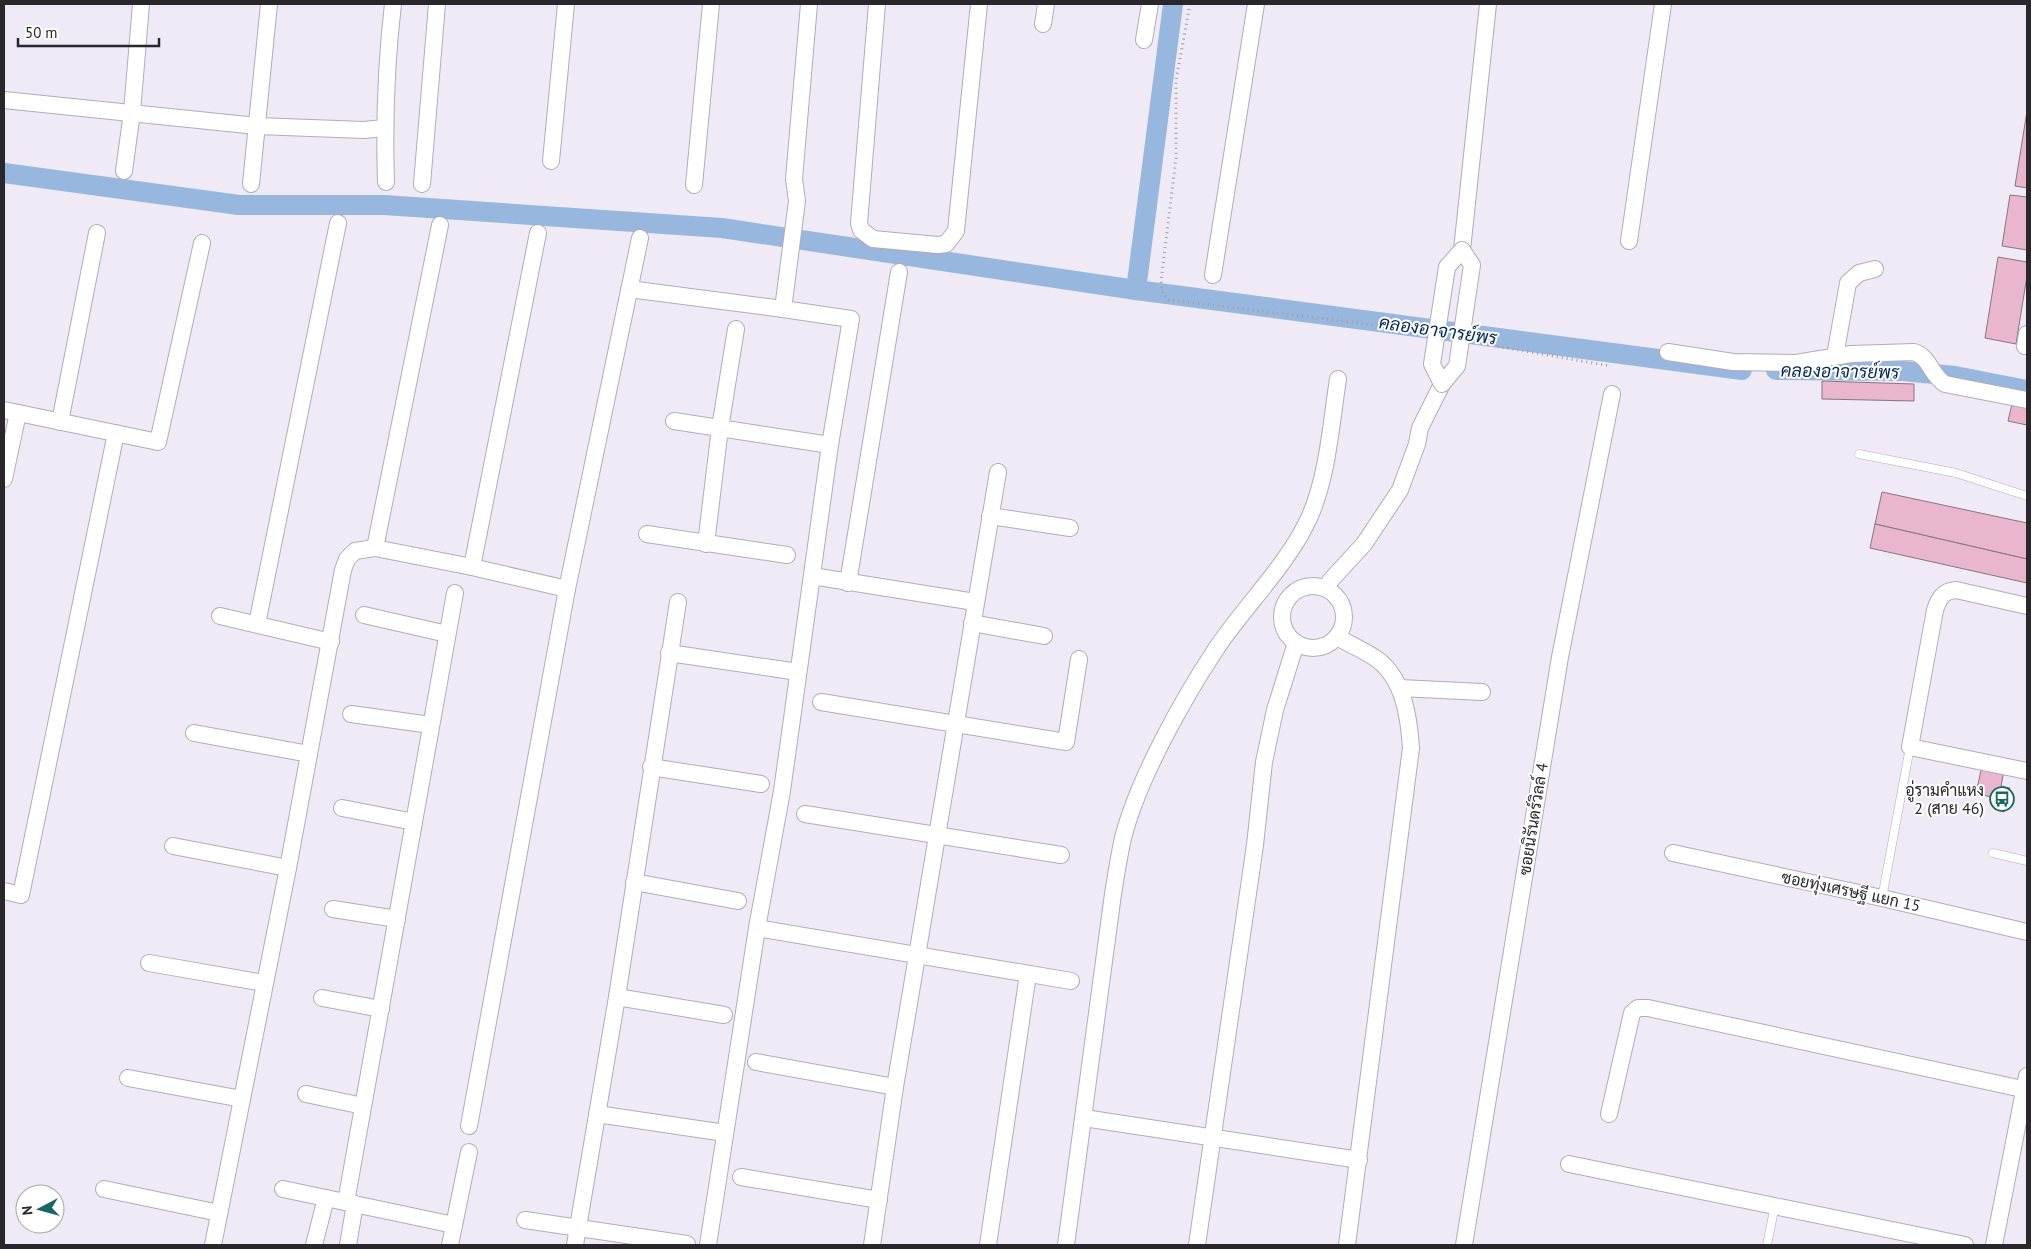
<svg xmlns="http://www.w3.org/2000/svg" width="2031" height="1249" font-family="'PT Sans',Sarabun,sans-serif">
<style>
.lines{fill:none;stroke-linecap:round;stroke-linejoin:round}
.canal{stroke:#98b7de;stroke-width:20}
.building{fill:#e9b6cd;stroke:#83777c}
.service-casing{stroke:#b2acb8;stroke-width:9}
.minor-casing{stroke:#b2acb8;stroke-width:18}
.path{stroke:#a19da6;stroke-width:3;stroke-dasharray:1 4;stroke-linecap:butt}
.service{stroke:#fff;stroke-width:8}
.minor{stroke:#fff;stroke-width:16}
.minor-bridge-casing{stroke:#b2acb8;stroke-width:18;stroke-linecap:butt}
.minor-bridge{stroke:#fff;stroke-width:16}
.labels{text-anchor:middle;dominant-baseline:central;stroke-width:4;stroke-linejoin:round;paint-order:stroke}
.poi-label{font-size:16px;fill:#29272c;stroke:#fff;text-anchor:end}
.street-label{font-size:16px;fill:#29272c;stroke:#fff}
.water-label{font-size:18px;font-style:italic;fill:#002856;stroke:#fff}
</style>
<rect width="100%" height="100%" fill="#efeaf6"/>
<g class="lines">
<!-- canal -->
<g class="canal">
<polyline points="1173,4 1136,290 1742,370"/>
<polyline points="4,173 239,205 384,205 722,228 1136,290"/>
<polyline points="1776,370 1903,371 1955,376 2027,390"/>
</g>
</g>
<!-- building -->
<g class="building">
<polygon points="2027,111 2027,188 2015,186"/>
<polygon points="2010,195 2027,197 2027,250 2002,246"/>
<polygon points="1998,257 2027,262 2027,276 2016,344 1985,338"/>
<polygon points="1822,381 1914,384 1914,401 1822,399"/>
<polygon points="2012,404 2027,407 2027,425 2008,421"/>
<polygon points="1882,492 2027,523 2027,559 1875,524"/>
<polygon points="1875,524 2027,559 2027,583 1870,548"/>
<polygon points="1982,766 2004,771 2001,786 2010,788 2004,812 1995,809 1998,799 1976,793"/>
</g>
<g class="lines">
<!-- service casing -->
<g class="service-casing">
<g id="service">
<polyline points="1859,454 1956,473 2027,496"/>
<polyline points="1993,853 2027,861"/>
<polyline points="1882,898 1910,747"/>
<polyline points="1767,1245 1775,1205"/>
</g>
</g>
<!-- minor casing -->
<g class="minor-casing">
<g id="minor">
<polyline points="877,4 859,223 861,230 873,239 938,245 946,244 956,231 979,4"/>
<polyline points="1043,24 1046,4"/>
<polyline points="1144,40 1150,4"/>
<polyline points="4,100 257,126 364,130 384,128"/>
<polyline points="551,161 566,4"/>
<polyline points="124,171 132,112 141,4"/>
<path d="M386 182C384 121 386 64 393 4"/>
<polyline points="251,184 269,4"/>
<polyline points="422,184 437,4"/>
<polyline points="694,185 711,4"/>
<polyline points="1629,241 1663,4"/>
<polyline points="1462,250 1488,4"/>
<polyline points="1213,275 1256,4"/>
<polyline points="629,289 783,309"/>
<polyline points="2025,346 2027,334"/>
<path d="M1668 352 1733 362 1796 363 1851 354 1914 352C1930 357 1931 376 1945 384L2027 400"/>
<polyline points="1835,356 1848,283 1859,273 1875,269"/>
<polyline points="4,410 158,442 202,243"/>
<polyline points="674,421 830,445"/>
<polyline points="60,422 97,233"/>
<polyline points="4,479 18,413"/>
<polyline points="990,516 1070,528"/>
<polyline points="647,534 787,555"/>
<polyline points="706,544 720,428 736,329"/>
<polyline points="375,548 440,225"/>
<polyline points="472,567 538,233"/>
<polyline points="812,576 975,602"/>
<polyline points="848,583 899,272"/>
<circle cx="1313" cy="617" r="31"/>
<polyline points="1327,589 1330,581 1364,544 1400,490 1417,444 1420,428 1442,384"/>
<path d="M2027 606 1956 590C1943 591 1939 598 1935 610L1910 747 2027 771"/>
<polyline points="364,615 447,634"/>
<polyline points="220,616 331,642"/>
<polyline points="972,623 1044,636"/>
<polyline points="257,624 338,223"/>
<path d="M1337 637C1351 645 1366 651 1378 660 1404 680 1409 718 1411 748L1347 1245"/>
<polyline points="669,653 798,672"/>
<polyline points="1400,688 1482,692"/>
<polyline points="821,702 1066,742 1079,659"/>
<polyline points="351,714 431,725"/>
<polyline points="194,733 309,754"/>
<polyline points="651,767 761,784"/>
<polyline points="342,808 414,822"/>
<polyline points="805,814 1061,855"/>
<polyline points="173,846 288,868"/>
<polyline points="1673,853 1882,898 2027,932"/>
<polyline points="634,882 738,901"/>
<polyline points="4,891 21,895 116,433"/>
<polyline points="333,909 397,919"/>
<polyline points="757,928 1071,981"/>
<polyline points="149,963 264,983"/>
<polyline points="617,997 724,1015"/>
<polyline points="322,998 381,1009"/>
<polyline points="756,1062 895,1087"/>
<polyline points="128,1078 242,1099"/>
<polyline points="306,1094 363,1106"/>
<polyline points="597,1114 725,1133"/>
<polyline points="1609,1114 1632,1013 1638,1008 1648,1008 2027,1090"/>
<polyline points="1084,1118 1359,1160"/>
<polyline points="469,1126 567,589 640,238"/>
<polyline points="1569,1164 1965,1245"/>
<polyline points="741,1177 879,1200"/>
<polyline points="104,1189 219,1213"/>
<polyline points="283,1189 454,1225"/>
<polyline points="346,1202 455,593"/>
<polyline points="525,1220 687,1244"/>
<polyline points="213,1245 288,868 343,570 347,559 355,551 375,548 472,567 567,589"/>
<polyline points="314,1245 326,1198"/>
<polyline points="348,1245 355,1204"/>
<polyline points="450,1245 469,1152"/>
<polyline points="575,1245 617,997 678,602"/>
<polyline points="708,1245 757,928 782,791 830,445 851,319 783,309 797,201 794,179 809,4"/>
<polyline points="872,1245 895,1087 998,472"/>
<polyline points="988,1245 1028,974"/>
<path d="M1066 1245 1113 894C1116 875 1119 856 1123 838 1138 779 1183 699 1216 649 1246 604 1288 565 1310 516 1328 474 1331 424 1338 379"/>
<polyline points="1197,1245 1255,845 1264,762 1275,710 1296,643"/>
<polyline points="1464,1245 1560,657 1612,394"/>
<polyline points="1994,1245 2027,1076"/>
</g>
</g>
<!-- path -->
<g class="path">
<polyline points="1190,4 1176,80 1176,158 1161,281 1163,294 1169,300 1352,322 1420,334"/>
<polyline points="1478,343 1610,366"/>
</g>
<!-- service -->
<use href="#service" class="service"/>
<!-- minor -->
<use href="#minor" class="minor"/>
<!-- minor-bridge casing -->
<g class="minor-bridge-casing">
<polygon id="minor-bridge" points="1462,250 1472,265 1457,366 1442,384 1432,364 1447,267"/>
</g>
<!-- minor-bridge -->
<use href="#minor-bridge" class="minor-bridge"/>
</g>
<!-- icons -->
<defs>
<g id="bus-ring" transform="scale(1.25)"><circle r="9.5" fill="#fff" stroke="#196763" stroke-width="1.5"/><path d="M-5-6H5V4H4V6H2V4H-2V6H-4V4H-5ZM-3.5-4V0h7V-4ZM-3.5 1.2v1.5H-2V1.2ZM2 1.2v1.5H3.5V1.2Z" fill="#196763"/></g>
</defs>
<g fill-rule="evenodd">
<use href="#bus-ring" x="2002" y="799"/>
</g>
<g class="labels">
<!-- poi labels -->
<g class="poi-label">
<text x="1984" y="790">อู่รามคำแหง<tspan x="1984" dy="18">2 (สาย 46)</tspan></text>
</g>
<!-- street labels -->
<g class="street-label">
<text transform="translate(1533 819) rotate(-81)">ซอยนิรันดร์วิลล์ 4</text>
<text transform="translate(1851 891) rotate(12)">ซอยทุ่งเศรษฐี แยก 15</text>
</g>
<!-- water labels -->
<g class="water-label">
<text transform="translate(1438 330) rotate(8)">คลองอาจารย์พร</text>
<text transform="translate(1840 371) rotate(1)">คลองอาจารย์พร</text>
</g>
</g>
<!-- border -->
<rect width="2031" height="1249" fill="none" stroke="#29272c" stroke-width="10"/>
<!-- north arrow -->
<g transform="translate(40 1209) rotate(264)"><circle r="24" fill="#ffffff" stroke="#a9a9ab"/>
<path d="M0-4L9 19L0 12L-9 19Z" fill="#196763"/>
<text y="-8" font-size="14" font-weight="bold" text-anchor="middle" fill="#29272c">N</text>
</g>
<!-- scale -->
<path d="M18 38v8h141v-8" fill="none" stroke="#29272c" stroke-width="2.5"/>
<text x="25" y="38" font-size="15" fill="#29272c" stroke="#ffffff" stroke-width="4" paint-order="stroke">50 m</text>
</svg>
